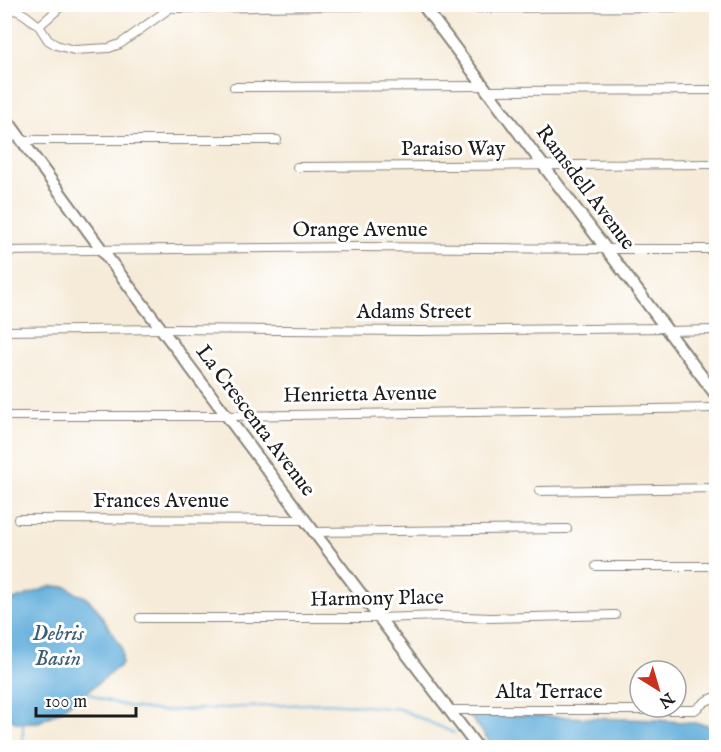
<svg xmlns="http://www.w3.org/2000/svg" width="721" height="752" font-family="'IM FELL English',serif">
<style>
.water{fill:#62aedb;stroke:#3f657c;stroke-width:1.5}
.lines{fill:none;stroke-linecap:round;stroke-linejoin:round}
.stream{stroke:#62aedb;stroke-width:2}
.street-casing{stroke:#89847a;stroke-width:10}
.secondary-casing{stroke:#89847a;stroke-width:14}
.street{stroke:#fff;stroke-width:8}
.secondary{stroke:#fff;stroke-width:10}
.labels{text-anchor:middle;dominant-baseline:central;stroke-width:6;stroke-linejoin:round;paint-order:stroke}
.street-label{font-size:21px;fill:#1c1c1c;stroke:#fff}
.water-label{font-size:22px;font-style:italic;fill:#3c5e72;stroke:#fff}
</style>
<rect width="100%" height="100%" fill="#fff"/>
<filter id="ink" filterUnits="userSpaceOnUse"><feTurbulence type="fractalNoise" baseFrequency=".0167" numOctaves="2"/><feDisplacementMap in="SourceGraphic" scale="12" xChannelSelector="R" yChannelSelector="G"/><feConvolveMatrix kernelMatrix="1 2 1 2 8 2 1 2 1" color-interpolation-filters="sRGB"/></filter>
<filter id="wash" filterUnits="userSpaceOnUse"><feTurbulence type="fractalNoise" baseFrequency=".008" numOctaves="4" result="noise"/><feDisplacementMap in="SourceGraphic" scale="24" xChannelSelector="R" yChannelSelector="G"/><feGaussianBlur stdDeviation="1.35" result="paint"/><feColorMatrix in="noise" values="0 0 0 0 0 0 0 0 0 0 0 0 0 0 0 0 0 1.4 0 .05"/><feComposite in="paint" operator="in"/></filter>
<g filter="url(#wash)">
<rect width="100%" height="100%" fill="#f6ebd8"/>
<!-- water -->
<g class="water">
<polygon points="52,586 67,587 72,590 77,594 86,597 98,610 122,648 122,664 83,695 78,696 64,709 39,722 18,723 13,721 5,711 5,603"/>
<polygon points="468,714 656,720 706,724 716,734 716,747 494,747"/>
</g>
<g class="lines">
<!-- stream -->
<g class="stream">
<polyline points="4,590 10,601"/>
<polyline points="85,691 101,699 130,707 162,711 329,703 400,709 454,733"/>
<polyline points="23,748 23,720"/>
</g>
</g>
</g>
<g filter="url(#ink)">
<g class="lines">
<!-- street casing -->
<g class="street-casing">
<g id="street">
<polyline points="4,8 18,11 25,15 39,26 48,40 56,45 74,50 109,48 120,44 173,6"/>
<polyline points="174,8 422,5"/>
<polyline points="425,8 716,7"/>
<polyline points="39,26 64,4"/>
<polyline points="234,87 484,86"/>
<polyline points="487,91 716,90"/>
<polyline points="23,140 277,140"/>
<polyline points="4,143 18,134"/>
<polyline points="297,167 716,164"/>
<polyline points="4,251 356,247 607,249 716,249"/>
<polyline points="4,331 162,329 421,331 666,328"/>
<polyline points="668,331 716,330"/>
<polyline points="4,416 227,416 716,408"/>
<polyline points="539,491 716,488"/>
<polyline points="18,519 305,520"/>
<polyline points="314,532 567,529"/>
<polyline points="596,566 716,566"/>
<polyline points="140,618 379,618 441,616 491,618 615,615"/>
<polyline points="449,710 695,710 706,701 716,697"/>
</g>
</g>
<!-- secondary casing -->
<g class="secondary-casing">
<g id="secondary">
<polyline points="422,4 716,395"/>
<polyline points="4,116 102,250 305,520 478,748"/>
</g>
</g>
<!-- street -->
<use href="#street" class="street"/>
<!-- secondary -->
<use href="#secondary" class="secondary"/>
</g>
</g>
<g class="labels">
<!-- street labels -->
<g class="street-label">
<text x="453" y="149">Paraiso Way</text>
<text transform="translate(585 188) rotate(53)">Ramsdell Avenue</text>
<text x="360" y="230">Orange Avenue</text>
<text x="414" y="312">Adams Street</text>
<text transform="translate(360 395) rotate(-1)">Henrietta Avenue</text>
<text transform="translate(255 421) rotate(53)">La Crescenta Avenue</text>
<text x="161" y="501">Frances Avenue</text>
<text transform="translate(377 599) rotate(-1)">Harmony Place</text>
<text x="549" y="692">Alta Terrace</text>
</g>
<!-- water labels -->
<g class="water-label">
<text x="58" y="634">Debris<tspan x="58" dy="25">Basin</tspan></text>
</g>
</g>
<!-- margin -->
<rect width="721" height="752" fill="none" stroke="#fff" stroke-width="24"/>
<!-- north arrow -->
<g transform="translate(658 689) rotate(143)"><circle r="28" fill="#ffffff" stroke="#a4a4a4" stroke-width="1.5"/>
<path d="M0-4.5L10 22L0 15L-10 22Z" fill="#c8321e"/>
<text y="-9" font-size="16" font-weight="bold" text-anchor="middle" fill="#1c1c1c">N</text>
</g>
<!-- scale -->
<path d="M36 707v9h100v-9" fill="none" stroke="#1c1c1c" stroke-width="3"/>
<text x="45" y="707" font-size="18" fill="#1c1c1c" stroke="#ffffff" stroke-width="4.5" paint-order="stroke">100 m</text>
</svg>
